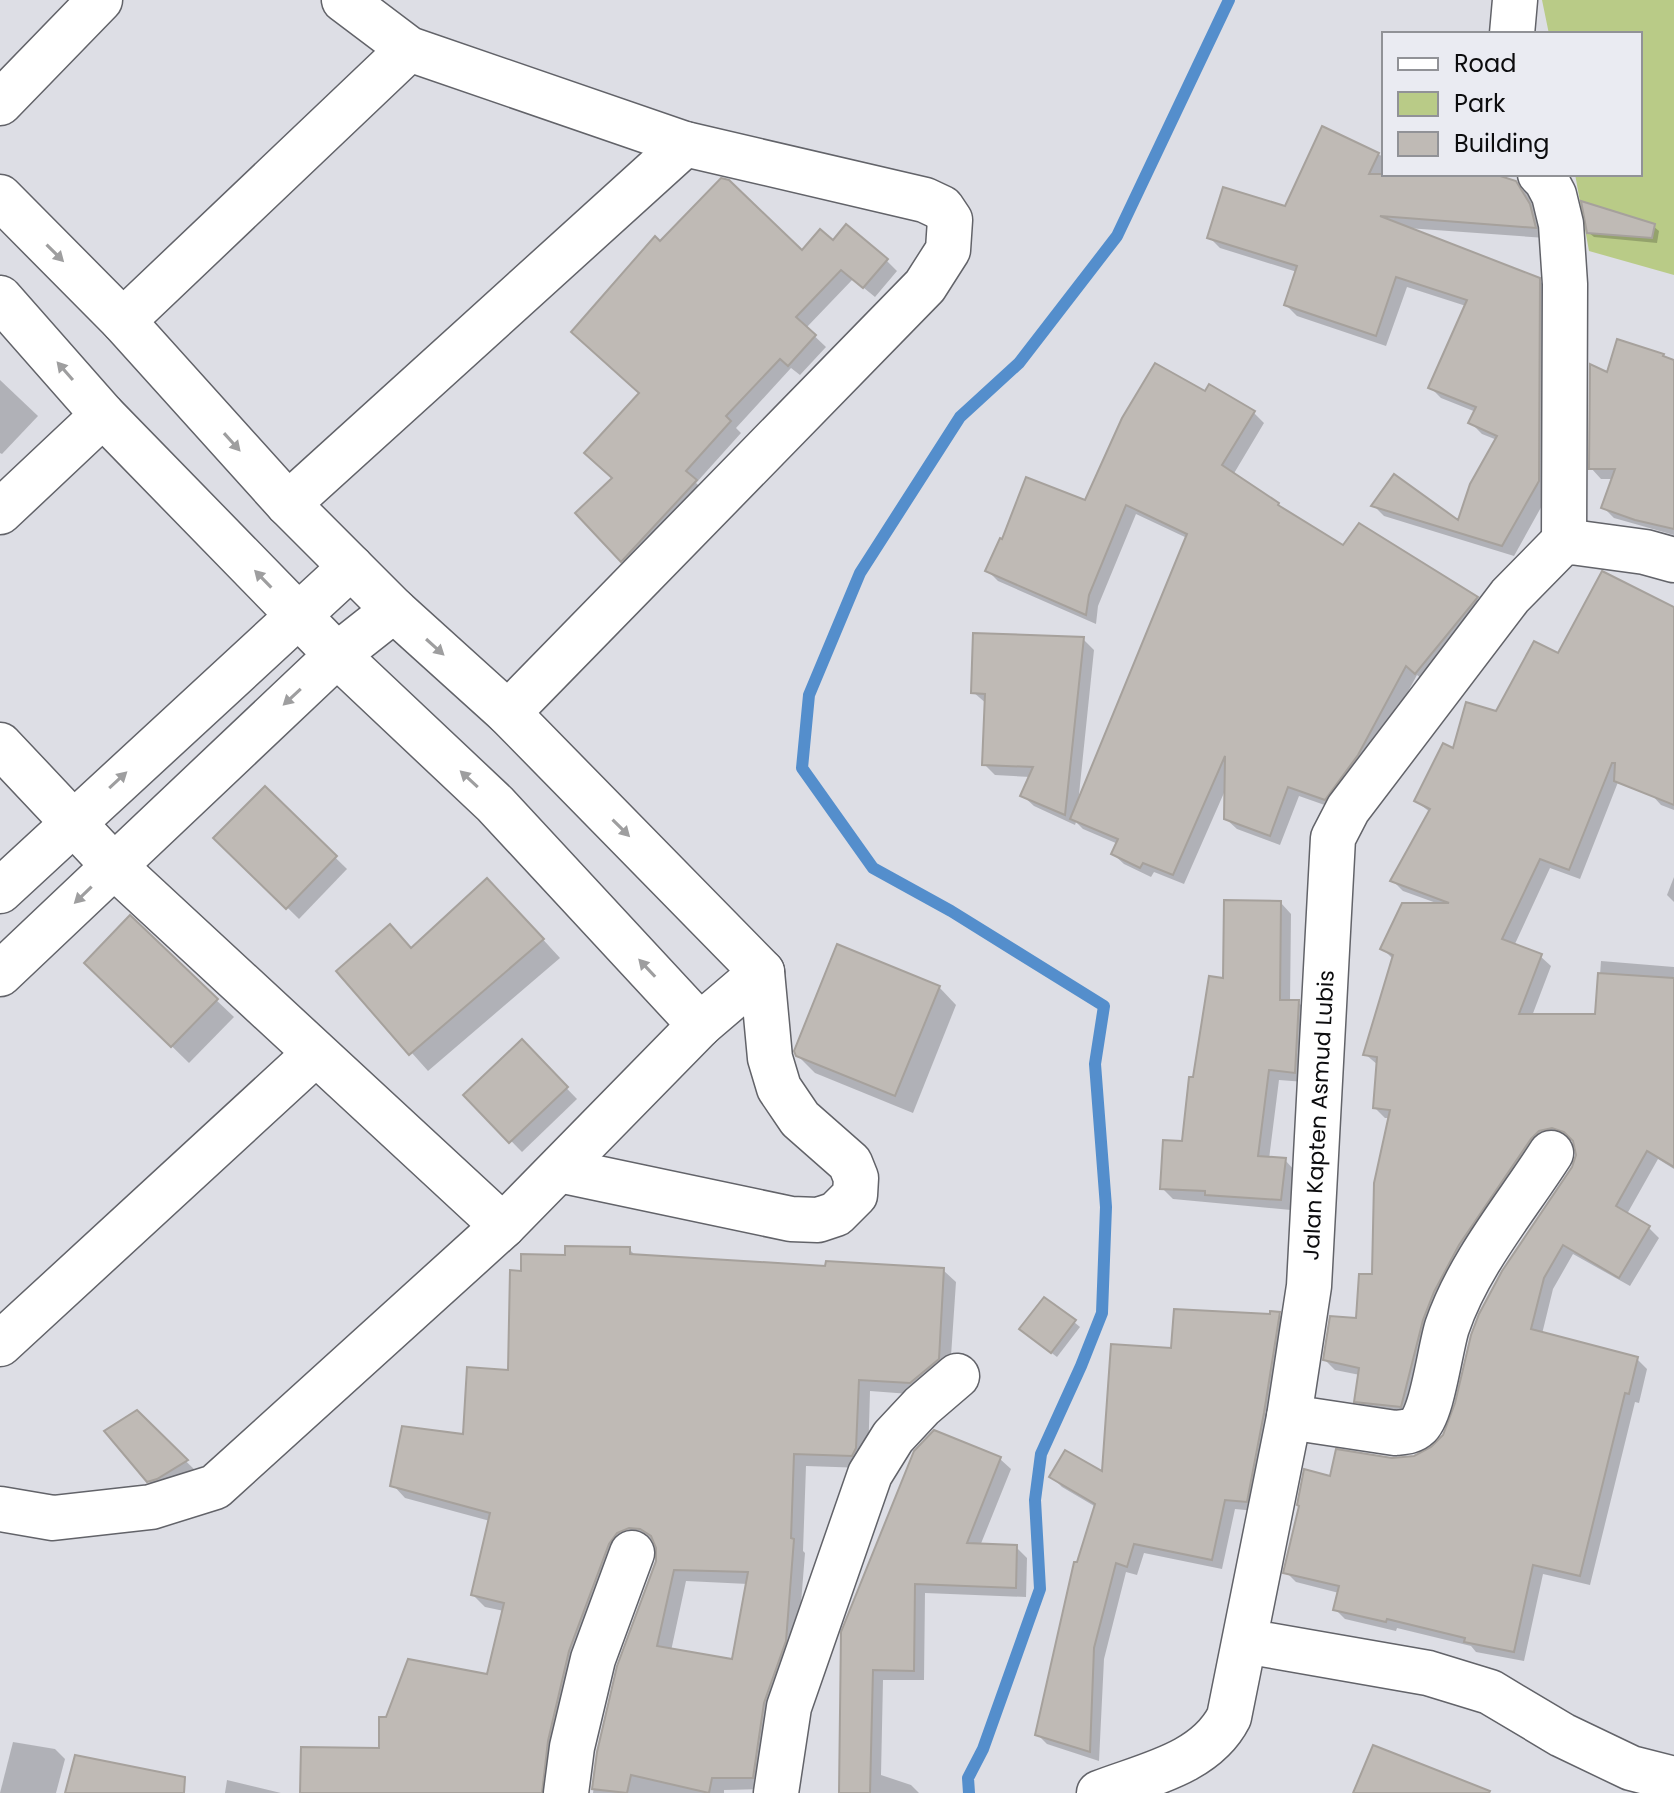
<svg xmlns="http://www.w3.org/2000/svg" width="1674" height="1793" font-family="Poppins,sans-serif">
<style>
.green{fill:#b9cb87}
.shadow{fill:#0003;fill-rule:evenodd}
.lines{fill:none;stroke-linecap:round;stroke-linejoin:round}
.stream{stroke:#548ecc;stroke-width:12}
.building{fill:#bfbab5;stroke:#a6a19c;stroke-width:2;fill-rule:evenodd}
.minor-casing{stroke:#626369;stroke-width:47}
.minor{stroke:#fff;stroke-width:44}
.oneway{fill:#9e9e9f}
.labels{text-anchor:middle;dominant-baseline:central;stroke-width:6;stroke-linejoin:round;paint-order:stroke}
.street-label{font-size:22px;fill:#0c0c0e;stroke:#eaebf2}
</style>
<rect width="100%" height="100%" fill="#dddee5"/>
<!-- green -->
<polygon class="green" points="1542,0 1674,0 1674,275 1589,251 1575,174 1640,174 1640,34 1549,34"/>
<!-- shadow -->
<g class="shadow">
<polygon points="1323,129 1384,157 1384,174 1488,174 1515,183 1527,194 1541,217 1546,238 1407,228 1538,279 1550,291 1549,493 1514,556 1384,516 1374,506 1459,523 1497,440 1482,434 1471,423 1476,412 1441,398 1430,387 1466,306 1407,287 1386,346 1297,316 1286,305 1297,272 1220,248 1209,237 1286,208"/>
<polygon points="1653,226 1659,231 1657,243 1594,237 1588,232"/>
<polygon points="661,243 802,253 833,243 886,260 897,271 875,297 853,279 806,328 826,347 800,375 791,368 736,428 741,433 696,483 706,492 633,571 577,513 614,478 641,393"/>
<polygon points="1662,355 1674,362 1674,535 1614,518 1604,508 1614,479 1601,479 1591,468 1608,375"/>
<polygon points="0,380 38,416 2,454 0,453"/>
<polygon points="1206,393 1254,413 1264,423 1233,475 1278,504 1287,513 1343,548 1476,598 1487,609 1427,683 1417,675 1368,765 1336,809 1299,796 1280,845 1237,829 1226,819 1227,786 1184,884 1154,872 1151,877 1124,864 1113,854 1118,844 1083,829 1076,822 1075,825 1034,806 1022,795 1030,777 995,775 984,764 987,704 973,692 1083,639 1094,650 1078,804 1187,538 1136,514 1098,606 1096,624 998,581 988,571 1086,503"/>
<polygon points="1674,613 1674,625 1622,772 1580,879 1550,868 1514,946 1540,956 1551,966 1532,1016 1597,1016 1601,961 1674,967 1674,1169 1658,1159 1627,1214 1649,1228 1659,1238 1630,1286 1573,1254 1553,1289 1542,1334 1637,1359 1647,1369 1639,1403 1635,1402 1590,1585 1543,1574 1524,1661 1476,1652 1471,1646 1397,1628 1396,1631 1345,1619 1335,1609 1339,1593 1296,1582 1286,1572 1331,1478 1423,1455 1439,1443 1578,1155 1575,1141 1563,1137 1411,1416 1367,1411 1356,1401 1360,1375 1335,1370 1325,1360 1358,1320 1374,1276 1390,1118 1385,1118 1375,1108 1378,1065 1365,1054 1392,958 1382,948 1439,904 1403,891 1393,881 1431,813 1416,801 1454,750 1558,656"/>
<polygon points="1674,738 1674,810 1661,805 1651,794"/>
<polygon points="265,789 347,869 299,919 216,838"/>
<polygon points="1674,877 1674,902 1667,895"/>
<polygon points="505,898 560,958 428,1071 339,971 412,950"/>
<polygon points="1281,903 1291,914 1290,1002 1298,1002 1309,1013 1305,1082 1279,1080 1269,1159 1285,1160 1295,1171 1291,1210 1173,1199 1162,1188 1183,1143 1195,1080 1225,980"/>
<polygon points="130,918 234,1017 189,1063 104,980"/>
<polygon points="939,987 956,1005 913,1113 815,1073 797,1055"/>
<polygon points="522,1042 577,1099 522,1152 466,1095"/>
<path d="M629 1249 636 1256 827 1268 943 1270 956 1282 950 1371 923 1395 870 1391 868 1461 864 1468 806 1466 803 1551 805 1553 797 1654 765 1789 724 1790V1793H593L599 1752 658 1561V1548L654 1541 640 1540 554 1793H302L381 1750 488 1677 504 1611 485 1607 473 1595 490 1521 405 1498 393 1485 465 1436 510 1372 523 1273 567 1257ZM686 1581 748 1584 734 1662 671 1651Z"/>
<polygon points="1279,1314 1289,1324 1256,1511 1235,1509 1222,1569 1144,1553 1137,1575 1126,1572 1104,1659 1099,1761 1047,1744 1037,1734 1078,1565 1096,1507 1062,1487 1052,1477 1104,1474 1173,1350"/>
<polygon points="1074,1322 1080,1327 1057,1357 1027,1334"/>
<polygon points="136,1413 197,1472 160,1493 148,1481"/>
<polygon points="1000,1459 1011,1469 980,1546 1016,1547 1027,1558 1026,1597 925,1593 924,1680 883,1680 881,1775 911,1785 919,1793 841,1793 843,1633"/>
<polygon points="13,1742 55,1749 65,1759 56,1793 0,1793"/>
<polygon points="227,1780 281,1793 225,1793"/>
</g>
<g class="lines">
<!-- stream -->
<polyline class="stream" points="969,1793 968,1778 983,1749 1040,1589 1035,1500 1041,1454 1081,1366 1102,1313 1106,1207 1095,1064 1104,1006 951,911 873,868 802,768 809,695 860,573 960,417 1019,363 1117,236 1229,0"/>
</g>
<!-- building -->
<g class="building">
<polygon points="1322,126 1379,153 1369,174 1494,174 1516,181 1530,204 1536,228 1380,216 1540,278 1539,481 1502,546 1371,506 1394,474 1458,520 1470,484 1497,436 1468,423 1476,407 1428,388 1467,300 1396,277 1376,336 1284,305 1297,266 1207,238 1223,187 1285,206"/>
<polygon points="721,178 729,180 802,250 820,229 833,240 846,224 888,259 863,288 841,270 796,317 816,335 788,366 780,359 726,416 731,421 686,471 697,480 621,562 575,513 612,478 584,453 639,393 571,332 655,236 660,241"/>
<polygon points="1581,201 1655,224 1652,238 1587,233"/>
<polygon points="1617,339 1664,354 1663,356 1674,360 1674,529 1635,520 1601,508 1615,469 1589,469 1590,364 1607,372"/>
<polygon points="1155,363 1205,391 1209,384 1255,411 1222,465 1279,503 1278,505 1343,545 1359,523 1478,597 1415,674 1406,666 1358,755 1325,800 1288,787 1270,836 1224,819 1225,756 1173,875 1143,863 1140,868 1111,854 1118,839 1070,819 1187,534 1126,505 1089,595 1086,615 985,571 1000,538 1002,539 1026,477 1085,500 1122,418"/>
<polygon points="1602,571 1674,607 1674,805 1614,781 1615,763 1612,763 1569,870 1540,859 1502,939 1542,954 1519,1014 1595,1014 1598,973 1674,978 1674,1167 1647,1151 1616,1206 1650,1226 1619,1278 1563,1245 1544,1278 1531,1329 1638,1357 1629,1394 1625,1393 1580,1576 1533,1565 1514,1652 1464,1642 1465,1638 1387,1619 1386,1622 1333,1610 1339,1586 1283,1573 1299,1506 1297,1505 1304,1469 1330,1476 1336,1449 1392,1458 1414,1456 1431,1447 1443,1435 1455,1403 1471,1335 1479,1314 1502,1271 1572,1167 1576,1155 1573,1141 1564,1132 1552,1128 1539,1131 1531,1139 1459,1245 1434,1292 1423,1320 1401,1407 1354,1402 1359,1368 1323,1360 1330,1316 1356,1318 1359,1274 1372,1274 1374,1183 1390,1110 1373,1108 1377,1057 1363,1055 1393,955 1380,949 1402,903 1449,903 1390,881 1430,809 1414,801 1443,743 1453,748 1466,702 1496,711 1534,641 1558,653"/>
<polygon points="973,633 1084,637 1065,815 1020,796 1033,767 982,765 985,694 971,693"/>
<polygon points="265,786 337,856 286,909 213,838"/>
<polygon points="487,878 544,939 409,1055 336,971 390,924 411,948"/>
<polygon points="1224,900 1281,901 1280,1000 1299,1000 1295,1073 1269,1070 1258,1156 1286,1158 1281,1200 1205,1195 1205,1191 1160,1189 1163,1140 1182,1141 1189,1077 1193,1077 1209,976 1223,978"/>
<polygon points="130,915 218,999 171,1047 84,963"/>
<polygon points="837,944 940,986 895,1096 796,1056 794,1051"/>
<polygon points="522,1039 568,1087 509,1143 463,1095"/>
<path d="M565 1246 630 1247V1254L825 1266 826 1261 944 1268 939 1359 910 1383 859 1380 856 1448 852 1456 794 1454 791 1538 794 1539 786 1641 764 1703 753 1778H712L709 1793 631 1775 627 1793 592 1789 597 1752 617 1666 656 1561V1548L651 1536 640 1529 629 1528 617 1533 609 1544 569 1651 548 1741 542 1793H300L301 1747 379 1748V1717H386L408 1659 487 1674 504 1603 471 1595 490 1513 390 1486 402 1426 463 1434 467 1367 508 1370 510 1270 521 1271V1254L565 1255ZM674 1570 748 1572 732 1659 657 1646Z"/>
<polygon points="1044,1297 1076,1320 1051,1353 1019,1329"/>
<polygon points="1174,1309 1270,1314 1270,1311 1280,1312 1264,1413 1247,1502 1225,1500 1212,1560 1134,1544 1127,1567 1116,1563 1094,1648 1090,1752 1035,1735 1074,1562 1077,1562 1095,1504 1049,1477 1065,1450 1102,1471 1111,1344 1171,1348"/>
<polygon points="137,1410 188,1460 157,1479 147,1482 104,1431"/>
<polygon points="934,1430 1001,1457 967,1543 1017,1545 1016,1588 915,1584 914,1671 873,1670 870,1793 839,1793 841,1632 914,1451"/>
<polygon points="1373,1745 1490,1791 1489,1793 1353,1793"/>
<polygon points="75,1755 185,1777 184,1793 65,1793"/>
</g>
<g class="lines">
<!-- minor casing -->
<g class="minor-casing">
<g id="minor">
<polyline points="344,0 409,49 685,144 925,200 942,208 950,220 948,250 925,286 508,713"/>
<polyline points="1512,34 1515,0"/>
<polyline points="0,103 100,0"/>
<polyline points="1540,174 1546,180 1554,195 1561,224 1565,284 1564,541"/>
<polyline points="0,197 123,321 288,504 394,610 508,713 762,972 770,1058 779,1088 800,1119 850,1163 856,1178 855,1195 836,1214 818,1220 791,1219 559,1170"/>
<polyline points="0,298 103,415 337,655 495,804 700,1025"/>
<polyline points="123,321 409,49"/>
<polyline points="288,504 685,144"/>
<polyline points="0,512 103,415"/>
<polyline points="0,745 114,866 503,1226"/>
<polyline points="0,891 351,567"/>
<polyline points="0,974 337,655 394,610"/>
<polyline points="0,1344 315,1054"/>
<path d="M1289 1417 1395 1433C1403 1432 1412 1432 1418 1426 1432 1415 1440 1349 1447 1327 1469 1263 1515 1209 1551 1153"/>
<polyline points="0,1509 53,1518 151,1507 215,1487 503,1226 700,1025 762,972"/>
<polyline points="1245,1641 1428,1673 1490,1692 1562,1735 1631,1768 1674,1779"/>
<polyline points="566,1793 572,1747 593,1659 632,1553"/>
<polyline points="776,1793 789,1707 870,1474 893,1437 922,1406 957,1376"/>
<path id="s1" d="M1099 1793C1145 1775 1205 1764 1229 1717L1289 1417 1309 1286 1333 838 1348 809 1510 596 1564 541 1645 552 1674 560"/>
</g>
</g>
<!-- minor -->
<use href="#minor" class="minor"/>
</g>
<!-- one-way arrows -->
<defs><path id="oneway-solid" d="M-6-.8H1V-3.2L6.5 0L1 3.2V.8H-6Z" transform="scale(2)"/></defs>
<g class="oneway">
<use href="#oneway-solid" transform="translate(55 253) rotate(45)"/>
<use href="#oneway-solid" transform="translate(65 371) rotate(-131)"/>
<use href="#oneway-solid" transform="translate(232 442) rotate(48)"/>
<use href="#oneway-solid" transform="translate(263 579) rotate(-134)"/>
<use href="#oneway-solid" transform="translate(435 647) rotate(42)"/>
<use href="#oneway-solid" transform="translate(292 697) rotate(137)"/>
<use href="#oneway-solid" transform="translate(469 779) rotate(-137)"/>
<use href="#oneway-solid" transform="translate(118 780) rotate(-43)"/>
<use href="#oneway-solid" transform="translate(621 828) rotate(45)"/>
<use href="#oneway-solid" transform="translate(83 895) rotate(136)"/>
<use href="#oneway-solid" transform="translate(647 968) rotate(-133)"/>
</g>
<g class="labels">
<!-- street labels -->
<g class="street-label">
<text stroke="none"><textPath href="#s1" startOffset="764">Jalan Kapten Asmud Lubis</textPath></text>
</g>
</g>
<!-- legend -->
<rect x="1382" y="32" width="260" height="144" fill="#eaebf2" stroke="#919297" stroke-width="2"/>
<rect x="1398" y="58" width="40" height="12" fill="#ffffff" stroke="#919297" stroke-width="2"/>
<text x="1454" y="72" font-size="24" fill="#0c0c0e">Road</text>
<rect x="1398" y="92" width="40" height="24" fill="#b9cb87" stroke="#919297" stroke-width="2"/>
<text x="1454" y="112" font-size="24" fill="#0c0c0e">Park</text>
<rect x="1398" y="132" width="40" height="24" fill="#bfbab5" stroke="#919297" stroke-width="2"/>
<text x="1454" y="152" font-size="24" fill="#0c0c0e">Building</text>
</svg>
